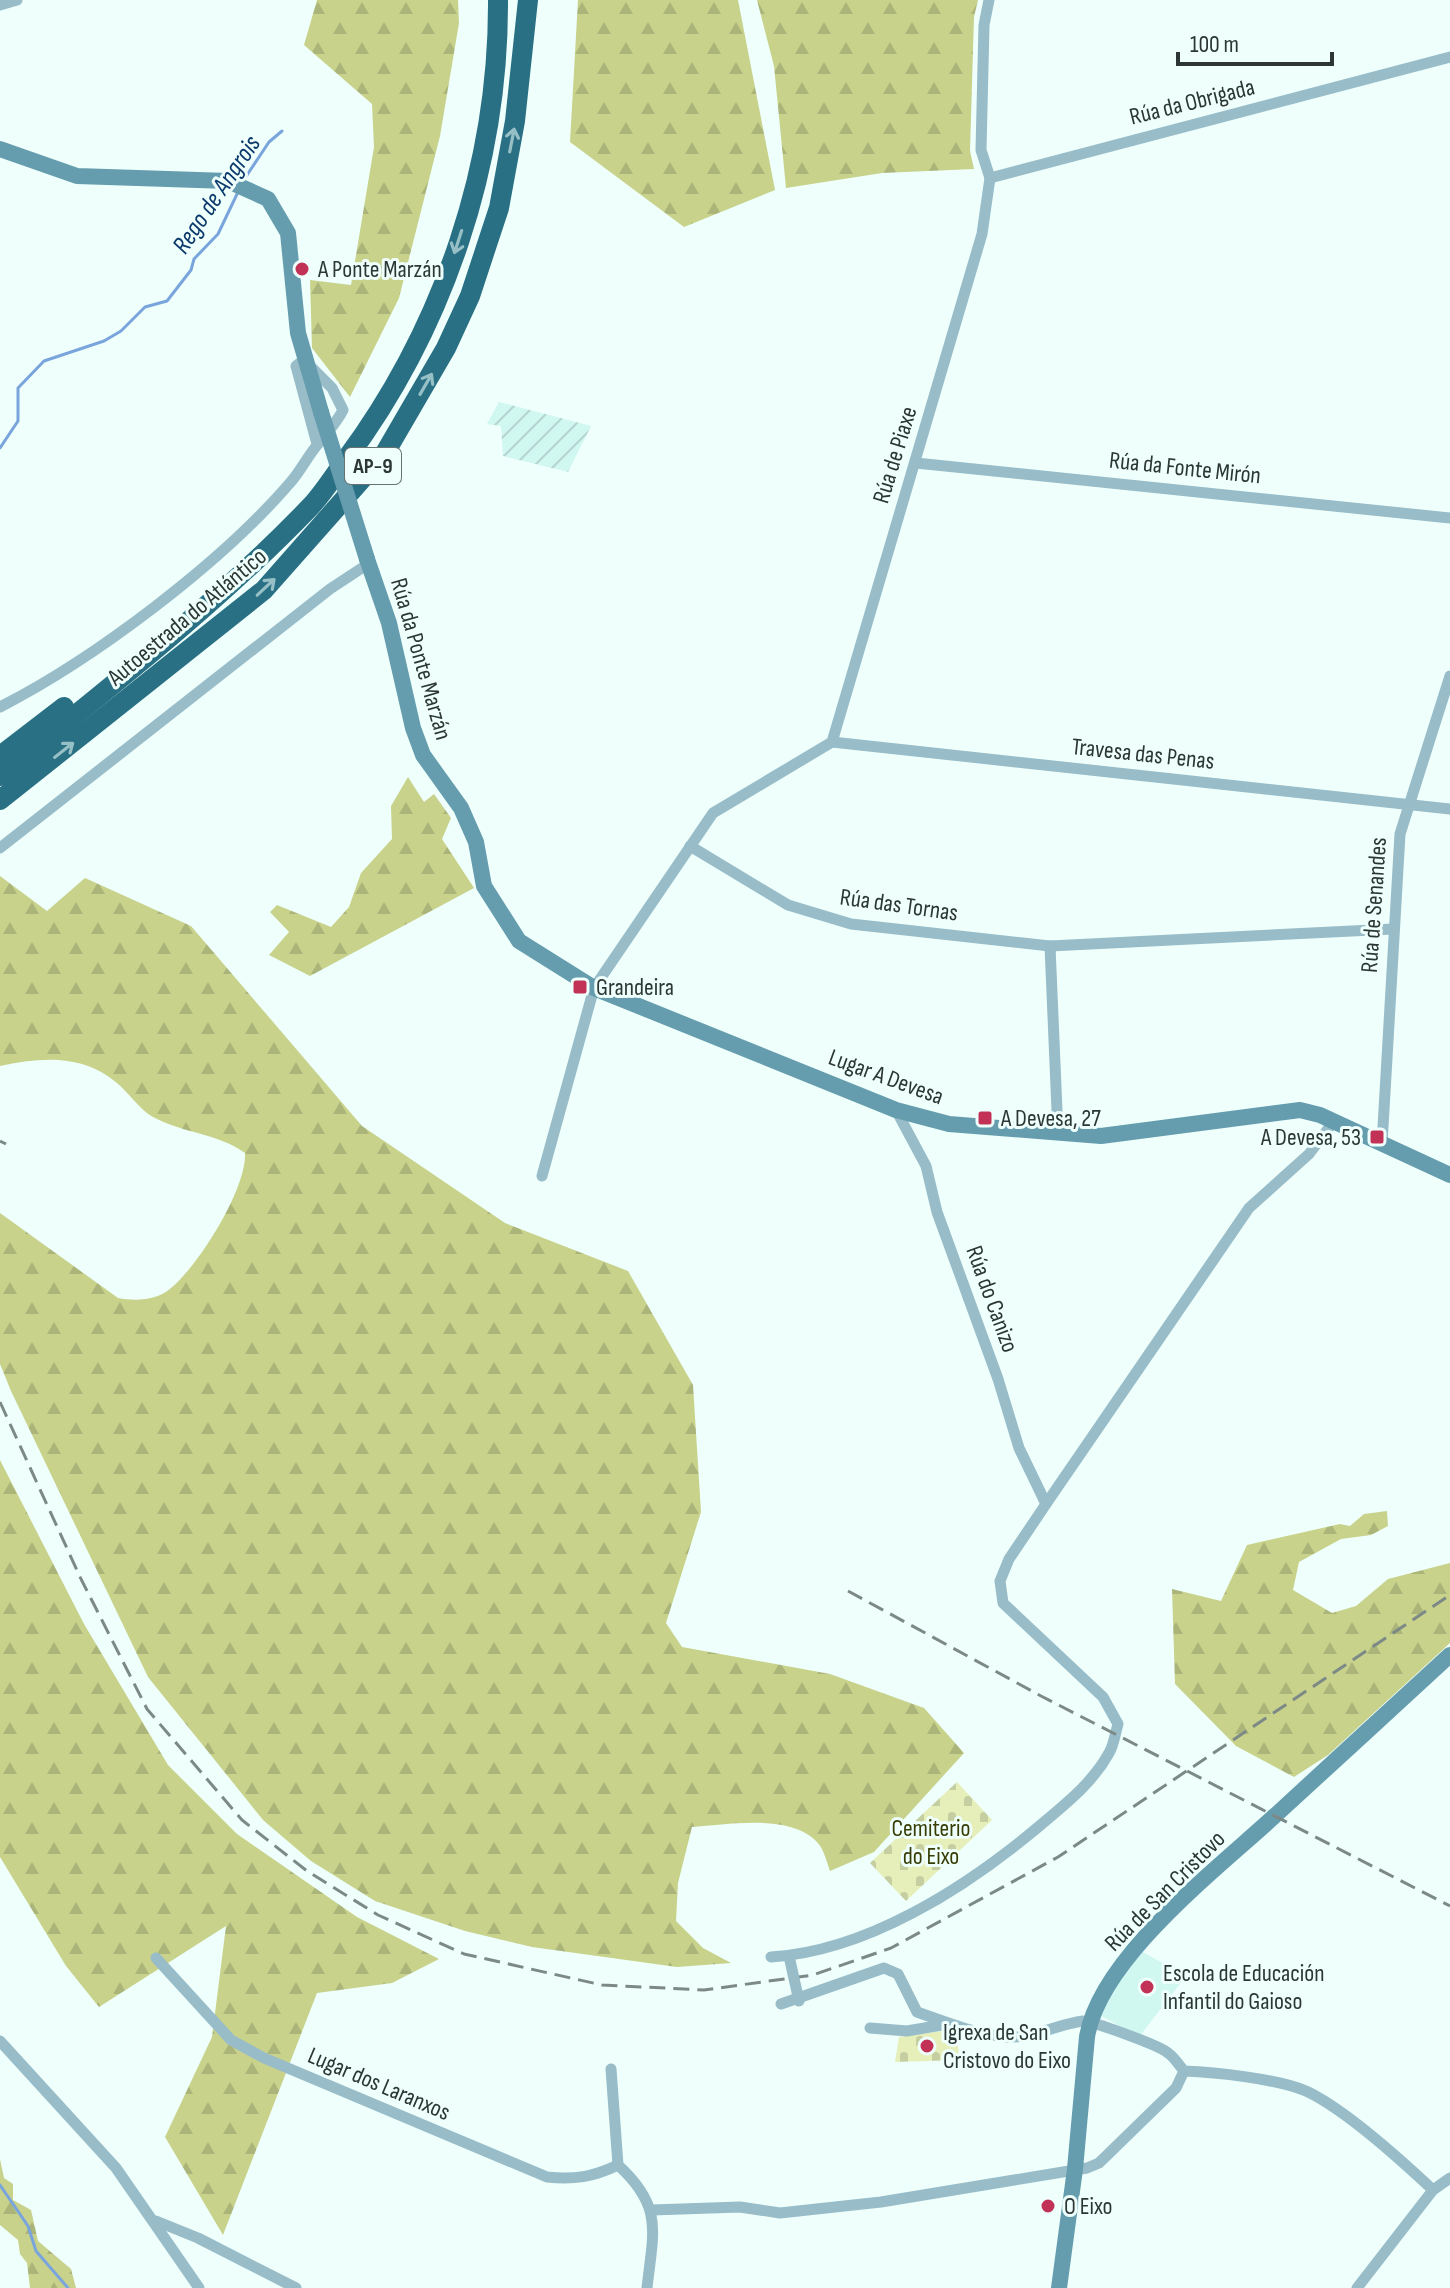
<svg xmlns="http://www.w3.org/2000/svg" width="1450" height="2288" font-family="'Sofia Sans Condensed',sans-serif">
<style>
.built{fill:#d1f7f1}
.industrial{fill:url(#industrial-furrows)}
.forest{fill:url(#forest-firs)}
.cemetery{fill:url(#cemetery-stones)}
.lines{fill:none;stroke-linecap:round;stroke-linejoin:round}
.stream{stroke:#79a5dc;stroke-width:3}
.street{stroke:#98bcc8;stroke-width:11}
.secondary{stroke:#659dae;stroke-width:16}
.highway{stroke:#2a7084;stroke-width:20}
.rail{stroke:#7c8987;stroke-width:3;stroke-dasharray:16 8;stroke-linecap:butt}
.street-bridge{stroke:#98bcc8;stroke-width:11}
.secondary-bridge{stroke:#659dae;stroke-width:16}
.oneway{stroke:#96bfc6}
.poi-dot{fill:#c23257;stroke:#eefffc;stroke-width:3}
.labels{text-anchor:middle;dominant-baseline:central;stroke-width:6;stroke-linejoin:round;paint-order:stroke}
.shield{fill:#eefffc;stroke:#667371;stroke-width:2}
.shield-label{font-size:22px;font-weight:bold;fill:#2c3735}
.street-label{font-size:24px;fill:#2c3735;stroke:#eefffc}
.poi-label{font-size:24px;fill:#2c3735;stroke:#eefffc;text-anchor:start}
.park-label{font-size:24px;fill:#383d05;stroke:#eefffc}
.water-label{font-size:26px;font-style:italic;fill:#0c396b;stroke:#eefffc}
</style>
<defs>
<pattern id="industrial-furrows" width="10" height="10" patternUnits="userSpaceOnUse" patternTransform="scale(2)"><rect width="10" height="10" fill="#d1f7f1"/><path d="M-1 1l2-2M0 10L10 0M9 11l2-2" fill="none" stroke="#b4d4cf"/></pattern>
<pattern id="forest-firs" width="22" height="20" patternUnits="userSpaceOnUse" patternTransform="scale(2)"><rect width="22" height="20" fill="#c8d28b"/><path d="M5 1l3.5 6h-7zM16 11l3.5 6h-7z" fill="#acb579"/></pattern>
<pattern id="cemetery-stones" width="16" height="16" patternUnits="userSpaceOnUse" patternTransform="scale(2)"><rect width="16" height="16" fill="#e6efb9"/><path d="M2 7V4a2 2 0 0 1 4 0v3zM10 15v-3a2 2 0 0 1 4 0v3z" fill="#c5cea0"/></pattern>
</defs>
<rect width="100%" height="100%" fill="#eefffc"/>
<!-- built -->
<polygon class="built" points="1141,1951 1186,1976 1139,2037 1098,2014"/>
<!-- industrial -->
<polygon class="industrial" points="499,402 591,426 568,472 503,456 501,426 487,424"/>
<!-- forest -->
<g class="forest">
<polygon points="317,0 458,0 459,23 440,136 399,298 350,397 312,348 310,280 351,285 374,147 372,104 304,45"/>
<polygon points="578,0 738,0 775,190 684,227 570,142"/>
<polygon points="757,0 978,0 974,17 970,151 974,169 882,173 786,188 774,66"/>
<polygon points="408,777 424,802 434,794 451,818 442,839 474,888 310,976 269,955 289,932 270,912 277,905 331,927 349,907 361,873 392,839 391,806"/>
<path d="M0 876 47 911 85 878 191 926 362 1126 505 1223 628 1271 693 1385 701 1512 666 1623 682 1647 830 1674 924 1708 964 1753 874 1852 830 1871C827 1863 824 1849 817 1842 790 1813 728 1825 692 1827L678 1883 676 1921 703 1948 731 1963 677 1967 532 1947 465 1931 375 1901 311 1861 263 1820 148 1677 11 1391 0 1364V1213L118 1298C135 1301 157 1301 171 1288 199 1265 247 1188 245 1153 217 1133 182 1133 153 1117 139 1109 129 1093 117 1083 83 1054 41 1057 0 1066Z"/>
<polygon points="0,1460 84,1624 168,1765 237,1834 357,1917 439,1959 392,1983 317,1993 223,2235 165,2137 212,2037 226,1926 99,2007 66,1966 0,1857"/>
<polygon points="1387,1511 1388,1526 1371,1535 1341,1539 1299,1562 1293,1590 1332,1613 1356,1606 1388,1579 1450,1563 1450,1643 1328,1755 1294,1777 1236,1746 1175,1684 1172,1589 1221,1601 1247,1545 1340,1524 1350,1526 1364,1514"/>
<polygon points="0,2159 4,2178 13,2184 13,2200 31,2210 38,2241 71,2269 76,2288 30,2288 27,2263 20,2254 18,2240 0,2225"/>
</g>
<!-- cemetery -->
<g class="cemetery">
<polygon points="957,1782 992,1820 906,1901 870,1863"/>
<polygon points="957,2029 959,2060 895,2062 899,2037"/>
</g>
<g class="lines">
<!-- stream -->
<g class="stream">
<polyline points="243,181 269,142 282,131"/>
<polyline points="0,448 18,421 18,388 44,361 104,341 121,331 145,307 167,301 191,270 194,259 218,234 238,192"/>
<polyline points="0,2185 28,2226 36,2251 68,2288"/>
</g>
<!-- street -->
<g class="street">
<polyline points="0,5 17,0"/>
<polyline points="990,178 1450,57"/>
<polyline points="916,463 1450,518"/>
<path d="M0 707C94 659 220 564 289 484 300 472 307 457 318 444 327 432 336 424 343 410L332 388 304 360 296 366 317 444"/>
<polyline points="832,742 1450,809"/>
<polyline points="690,846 788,905 851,924 1050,946 1393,929"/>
<polyline points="0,848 330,589 368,564"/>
<polyline points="1050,946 1058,1134"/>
<polyline points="896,1110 926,1166 937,1212 998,1379 1019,1448 1046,1504"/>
<polyline points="1382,1144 1400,834 1450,676"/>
<polyline points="542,1176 594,988 713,813 832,742 982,234 990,178 981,150 984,25 989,0"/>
<path d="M771 1957C867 1951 965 1888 1037 1828 1064 1805 1092 1784 1109 1753 1114 1745 1115 1734 1118 1724L1103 1697 1003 1603 1000 1581 1009 1559 1046 1504 1249 1208 1309 1154 1334 1121"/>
<path d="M156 1958 231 2040 264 2058 547 2177C574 2180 593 2177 618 2165"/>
<path d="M781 2004 884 1968 898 1974 917 2012C945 2022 976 2034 1005 2037 1033 2039 1057 2024 1083 2021 1092 2021 1161 2046 1168 2053 1174 2057 1179 2065 1184 2071 1215 2072 1278 2079 1306 2091 1345 2109 1401 2160 1433 2190"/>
<polyline points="870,2028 907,2031 948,2024"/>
<polyline points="0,2041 116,2168 199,2288"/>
<path d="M611 2069 618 2165C664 2207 653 2232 647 2288"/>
<polyline points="652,2210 740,2207 780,2213 881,2202 1087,2168 1099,2163 1176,2088 1184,2071"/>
<polyline points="156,2221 198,2238 296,2288"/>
<polyline points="1357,2288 1433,2190 1450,2178"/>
</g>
<!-- secondary -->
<g class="secondary">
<polyline points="0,149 77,176 228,181 268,199 288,233 298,333 321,412"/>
<polyline points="367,559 389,623 413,728 423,755 461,808 476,842 484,886 519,941 594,988 896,1110 949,1124 1101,1136 1300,1110 1320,1115 1450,1175"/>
<path d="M1059 2288 1075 2169 1087 2037C1100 1957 1221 1866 1279 1812 1336 1760 1393 1707 1450 1655"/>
</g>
<!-- highway -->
<g class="highway">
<polyline points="0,756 64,707"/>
<path d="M0 776C106 690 216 605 311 506 324 492 335 474 347 458 444 327 499 164 498 0"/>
<polyline points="0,800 264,590 385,453 446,348 470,296 499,208 515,121 528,0"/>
</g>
<!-- rail -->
<g class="rail">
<polyline points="0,1141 6,1144"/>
<polyline points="0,1402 81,1579 147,1709 242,1820 307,1871 378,1915 464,1954 602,1985 704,1990 813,1975 891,1948 1058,1857 1450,1595"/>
<polyline points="848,1591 1041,1696 1450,1906"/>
</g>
<!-- street-bridge -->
<polyline class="street-bridge" points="789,1956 799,2001"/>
<!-- secondary-bridge -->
<polyline class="secondary-bridge" points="321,412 367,559"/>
</g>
<!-- one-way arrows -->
<defs><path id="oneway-shaft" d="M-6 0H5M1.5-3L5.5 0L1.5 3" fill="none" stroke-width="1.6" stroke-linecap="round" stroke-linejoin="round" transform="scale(2)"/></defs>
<g class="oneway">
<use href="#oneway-shaft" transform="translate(512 140) rotate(-79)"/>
<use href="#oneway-shaft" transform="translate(458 242) rotate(108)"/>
<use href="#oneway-shaft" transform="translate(426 384) rotate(-60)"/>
<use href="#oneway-shaft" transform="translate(266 587) rotate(-43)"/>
<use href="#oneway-shaft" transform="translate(64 750) rotate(-38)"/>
</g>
<!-- markers -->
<g class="poi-dot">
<circle cx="302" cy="269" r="8"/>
<rect x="572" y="979" width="16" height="16" rx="4"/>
<rect x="977" y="1110" width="16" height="16" rx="4"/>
<rect x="1369" y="1129" width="16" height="16" rx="4"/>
<circle cx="1147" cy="1987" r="8"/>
<circle cx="927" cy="2046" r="8"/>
<circle cx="1048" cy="2206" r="8"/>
</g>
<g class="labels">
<!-- shield labels -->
<rect class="shield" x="345" y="448" width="56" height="36" rx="6"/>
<g class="shield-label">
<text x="373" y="466">AP-9</text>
</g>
<!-- street labels -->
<g class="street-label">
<text transform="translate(1192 102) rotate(-14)">Rúa da Obrigada</text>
<text transform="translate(895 455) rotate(-73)">Rúa de Piaxe</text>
<text transform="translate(1185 468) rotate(6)">Rúa da Fonte Mirón</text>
<text transform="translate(187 617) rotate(-40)">Autoestrada do Atlántico</text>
<text transform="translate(421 659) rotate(74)">Rúa da Ponte Marzán</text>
<text transform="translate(1143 754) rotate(6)">Travesa das Penas</text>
<text transform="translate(899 905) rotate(8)">Rúa das Tornas</text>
<text transform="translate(1374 905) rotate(-86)">Rúa de Senandes</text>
<text transform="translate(886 1077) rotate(20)">Lugar A Devesa</text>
<text transform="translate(992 1299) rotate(70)">Rúa do Canizo</text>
<text transform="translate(1165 1891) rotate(-45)">Rúa de San Cristovo</text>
<text transform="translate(379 2084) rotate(23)">Lugar dos Laranxos</text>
</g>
<!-- poi labels -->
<g class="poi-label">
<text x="318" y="269">A Ponte Marzán</text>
<text x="596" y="987">Grandeira</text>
<text x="1001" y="1118">A Devesa, 27</text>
<text x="1361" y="1137" text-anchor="end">A Devesa, 53</text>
<text x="1163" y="1973">Escola de Educación<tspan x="1163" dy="28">Infantil do Gaioso</tspan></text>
<text x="943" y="2032">Igrexa de San<tspan x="943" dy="28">Cristovo do Eixo</tspan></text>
<text x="1064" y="2206">O Eixo</text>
</g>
<!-- park labels -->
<g class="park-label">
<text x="931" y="1828">Cemiterio<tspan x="931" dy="28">do Eixo</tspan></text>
</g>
<!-- water labels -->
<g class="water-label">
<text transform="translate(217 195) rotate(-56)">Rego de Angrois</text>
</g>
</g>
<!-- scale -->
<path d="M1178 52v12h154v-12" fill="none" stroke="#2c3735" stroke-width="4"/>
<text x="1190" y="52" font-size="24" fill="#2c3735" stroke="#eefffc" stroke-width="6" paint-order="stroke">100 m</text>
</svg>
